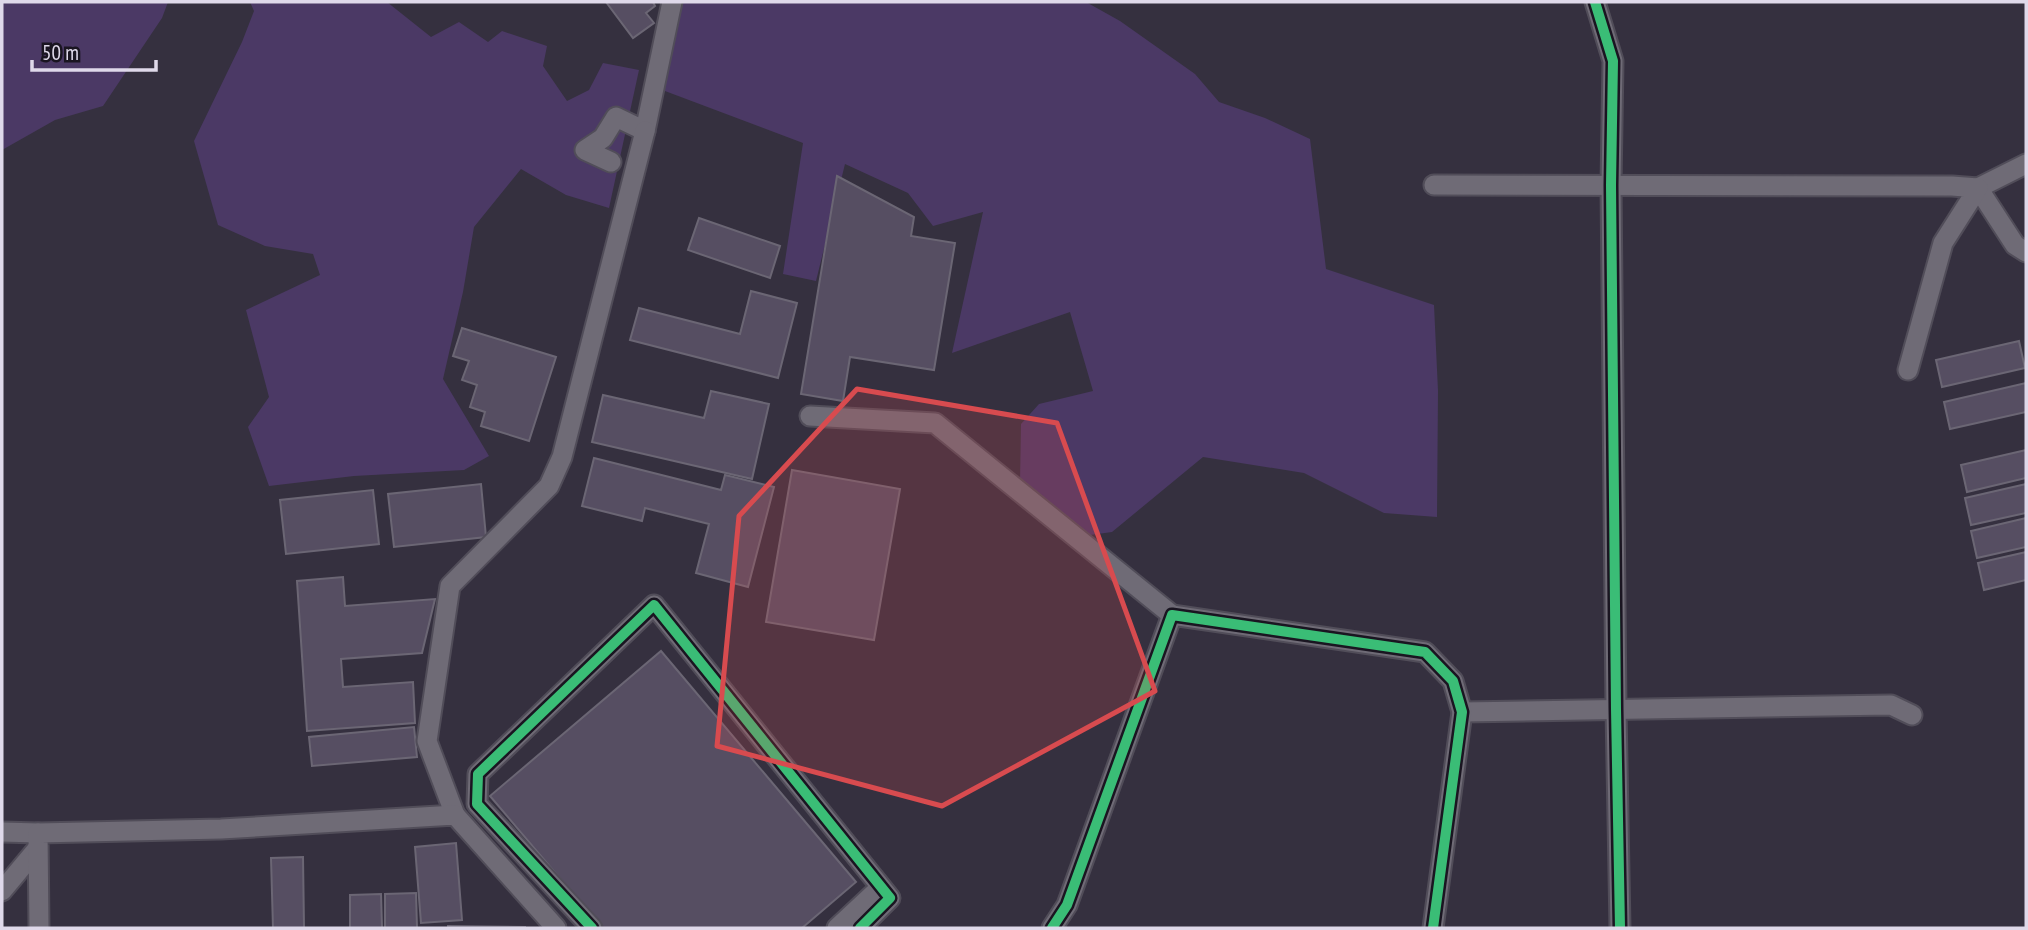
<svg xmlns="http://www.w3.org/2000/svg" width="2028" height="930" font-family="'PT Sans Narrow',sans-serif">
<style>
.green{fill:#4b3965}
.building{fill:#564e62;stroke:#6b6674;stroke-width:2}
.lines{fill:none;stroke-linecap:round;stroke-linejoin:round}
.minor-casing{stroke:#514d59;stroke-width:23}
.minor{stroke:#6f6b76;stroke-width:19}
.cycleway-casing{stroke:#1a1521;stroke-width:15}
.cycleway{stroke:#3abd76;stroke-width:10}
.marked{fill:#d84b4f;fill-opacity:0.2;stroke:#d84b4f;stroke-width:5;stroke-linejoin:round}
</style>
<rect width="100%" height="100%" fill="#35303f"/>
<!-- green -->
<g class="green">
<polygon points="2,2 168,2 162,18 103,106 55,120 2,150"/>
<polygon points="250,2 387,2 431,37 459,22 488,42 502,31 547,46 543,66 567,101 589,90 603,63 639,70 609,208 566,195 521,169 474,227 463,292 443,379 489,456 464,470 354,476 269,486 248,427 269,397 246,310 320,275 313,254 265,246 218,225 194,141 242,42 254,11"/>
<polygon points="679,2 1086,2 1120,21 1195,74 1219,102 1265,118 1310,139 1326,269 1434,305 1438,391 1437,517 1384,513 1304,473 1203,457 1112,532 1083,536 1020,483 1021,424 1039,404 1093,391 1070,312 952,353 983,212 933,226 908,193 845,164 816,281 783,274 803,143 657,88"/>
</g>
<!-- building -->
<g class="building">
<polygon points="606,2 653,2 655,6 646,13 654,23 633,38"/>
<polygon points="837,176 914,217 911,236 955,243 934,370 850,357 843,401 801,394"/>
<polygon points="699,218 780,246 770,278 688,250"/>
<polygon points="751,291 797,303 778,378 630,340 639,308 740,334"/>
<polygon points="462,328 556,357 529,441 481,426 485,412 470,407 477,385 462,380 469,361 453,356"/>
<polygon points="2019,341 2025,368 1942,387 1936,360"/>
<polygon points="2026,383 2026,412 1950,429 1944,402"/>
<polygon points="711,391 769,404 752,479 592,442 603,395 704,418"/>
<polygon points="2026,450 2026,478 1967,492 1961,465"/>
<polygon points="594,458 721,490 725,475 774,487 748,587 696,573 709,524 645,508 642,521 582,506"/>
<polygon points="792,470 900,489 874,640 766,622"/>
<polygon points="481,484 486,537 394,547 388,494"/>
<polygon points="2026,484 2026,513 1971,525 1965,498"/>
<polygon points="373,490 379,544 286,554 280,500"/>
<polygon points="2026,518 2026,547 1977,558 1971,531"/>
<polygon points="2026,552 2026,580 1984,590 1978,563"/>
<polygon points="343,577 345,606 435,599 422,653 341,659 343,687 413,682 415,723 307,731 297,581"/>
<polygon points="661,651 856,882 802,928 602,928 490,796"/>
<polygon points="414,727 417,757 312,766 309,737"/>
<polygon points="456,843 462,920 421,923 415,847"/>
<polygon points="303,857 304,928 273,928 271,858"/>
<polygon points="416,893 417,928 385,928 385,894"/>
<polygon points="381,894 382,928 350,928 350,895"/>
<polygon points="448,926 525,927 525,928 448,928"/>
</g>
<g class="lines">
<!-- minor casing -->
<g class="minor-casing">
<g id="minor">
<polyline points="1595,2 1613,61 1611,185 1616,709 1620,928"/>
<polyline points="611,162 585,150 603,138 616,117 645,131 672,2"/>
<polyline points="2026,164 1978,188 2015,245 2026,252"/>
<polyline points="1434,185 1952,186 1978,188 1943,243 1908,370"/>
<polyline points="810,416 935,423 1172,615"/>
<polyline points="1462,712 1891,705 1912,715"/>
<polyline points="455,815 427,741 450,586 549,486 562,457 645,131"/>
<polyline points="2,832 38,833"/>
<polyline points="2,891 37,849"/>
<polyline points="39,928 38,833 221,829 455,815 556,928"/>
<polyline points="592,928 477,804 478,774 654,605 890,898 860,928"/>
<polyline points="837,928 881,887"/>
<polyline points="1052,928 1067,905 1172,615 1425,652 1453,681 1462,712 1433,928"/>
</g>
</g>
<!-- minor -->
<use href="#minor" class="minor"/>
<!-- cycleway casing -->
<g class="cycleway-casing">
<g id="cycleway">
<polyline points="1595,2 1613,61 1611,185 1616,709 1620,928"/>
<polyline points="592,928 477,804 478,774 654,605 890,898 860,928"/>
<polyline points="1052,928 1067,905 1172,615 1425,652 1453,681 1462,712 1433,928"/>
</g>
</g>
<!-- cycleway -->
<use href="#cycleway" class="cycleway"/>
</g>
<!-- marked area -->
<path class="marked" d="M857 389 1057 423 1155 691 942 806 717 746 739 516Z"/>
<!-- border -->
<rect width="2028" height="930" fill="none" stroke="#dfd9ea" stroke-width="7"/>
<!-- scale -->
<path d="M32 60v10h124v-10" fill="none" stroke="#dfd9ea" stroke-width="3.5"/>
<text x="42" y="60" font-size="21" fill="#dfd9ea" stroke="#1a1521" stroke-width="5" paint-order="stroke">50 m</text>
</svg>
